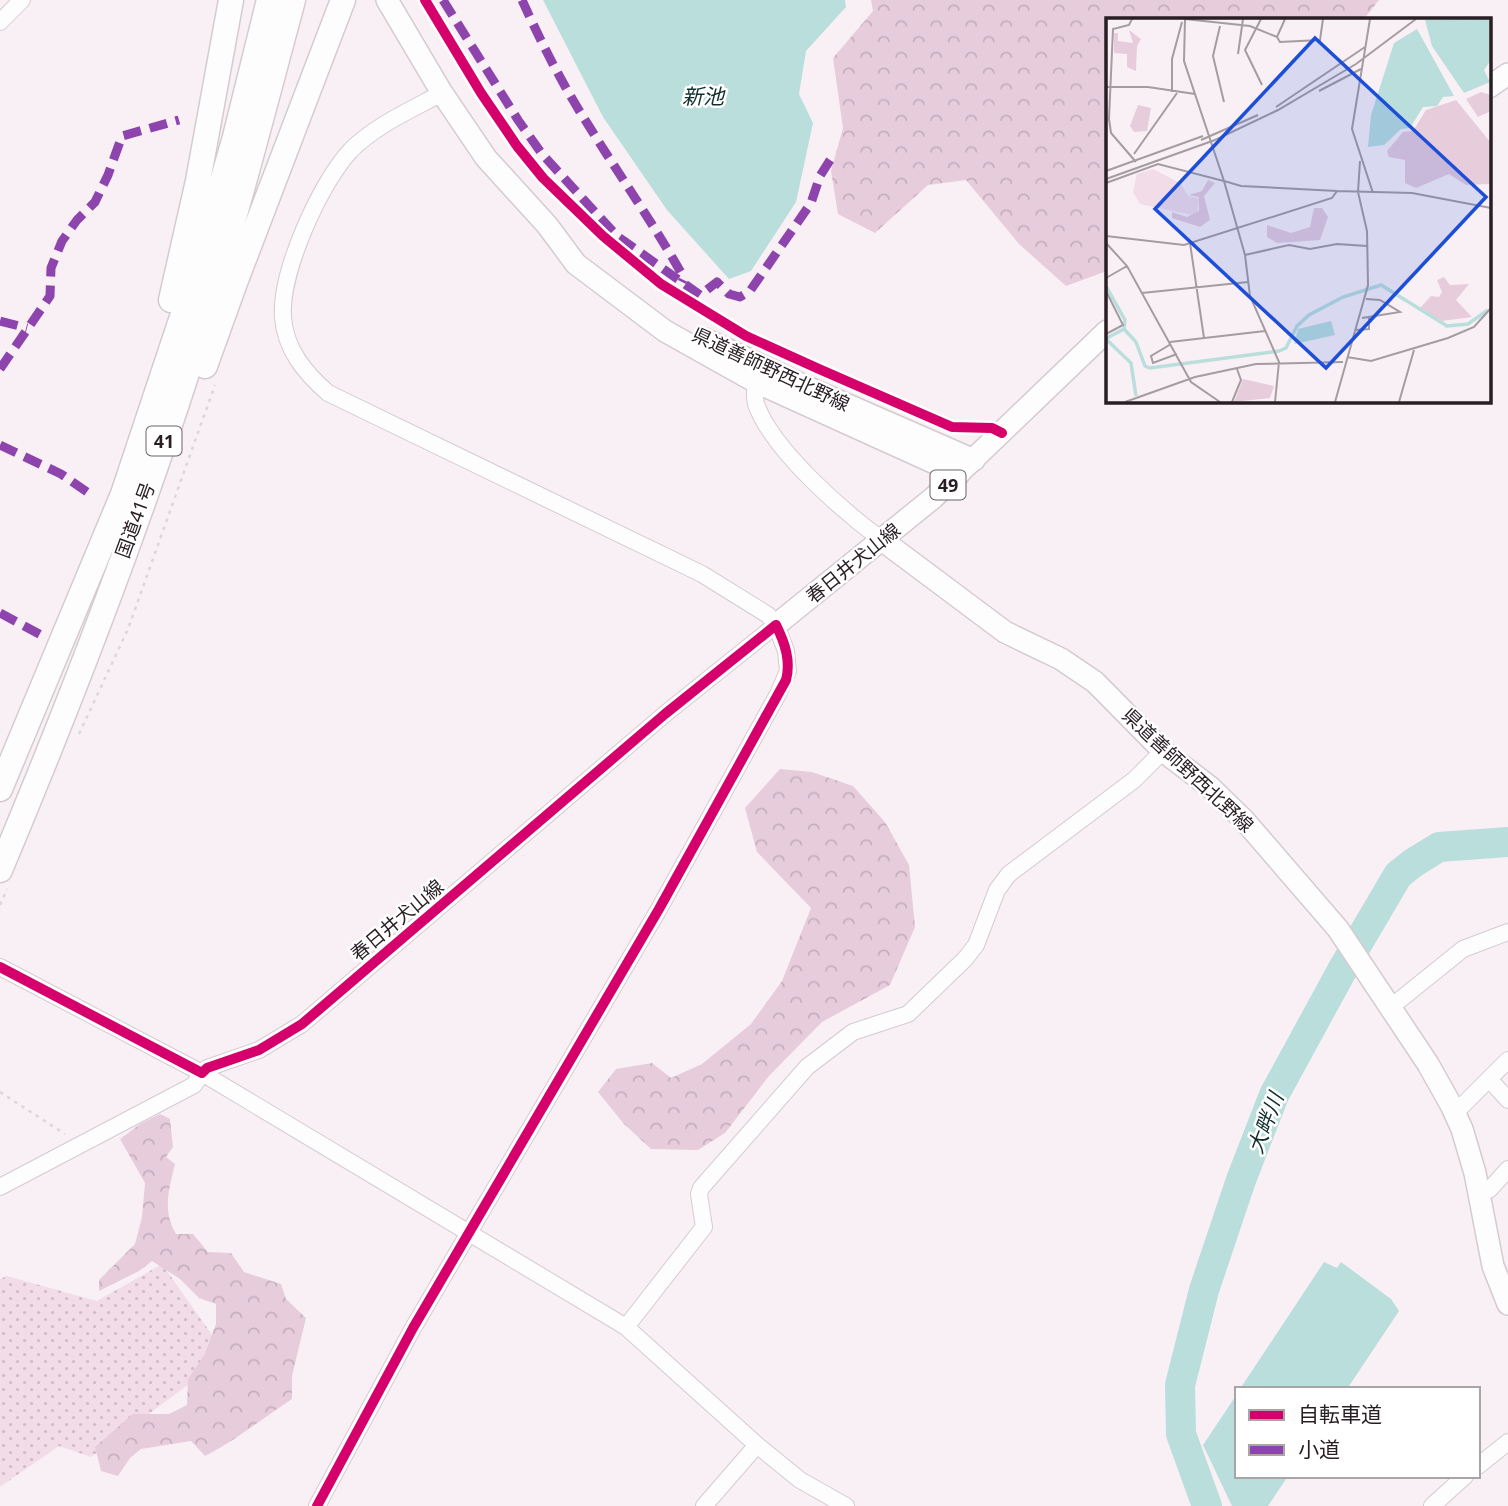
<svg xmlns="http://www.w3.org/2000/svg" width="1508" height="1506" font-family="'Noto Sans','Noto Sans JP',sans-serif">
<style>
.grass{fill:url(#grass-dots)}
.forest{fill:url(#forest-crowns)}
.water{fill:#b9dedc}
.lines{fill:none;stroke-linecap:round;stroke-linejoin:round}
.river{stroke:#b9dedc;stroke-width:30}
.minor-casing{stroke:#d4cbd0;stroke-width:18}
.major-casing{stroke:#d4cbd0;stroke-width:24}
.highway-casing{stroke:#d4cbd0;stroke-width:27}
.path{stroke:#dad8da;stroke-width:2.5;stroke-dasharray:3.5 5;stroke-linecap:butt}
.minor{stroke:#fefdfe;stroke-width:16}
.major{stroke:#fefdfe;stroke-width:21}
.highway{stroke:#fefdfe;stroke-width:24}
.quiet{stroke:#8e44ad;stroke-width:9;stroke-dasharray:18 9;stroke-linecap:butt}
.cycleway-casing{stroke:#fff;stroke-width:15}
.cycleway{stroke:#d6006c;stroke-width:10}
.labels{text-anchor:middle;dominant-baseline:central;stroke-width:5;stroke-linejoin:round;paint-order:stroke}
.shield{fill:#fff;stroke:#686266;stroke-width:2}
.shield-label{font-size:18px;font-weight:bold;fill:#281e24}
.street-label{font-size:19px;fill:#281e24;stroke:#fff}
.water-label{font-size:21px;font-style:italic;fill:#112f2d;stroke:#fff}
.inset-river{fill:none;stroke:#b9dedc;stroke-width:3.5}
.inset-road{fill:none;stroke:#a59ca1;stroke-width:2}
.view{fill:#1d4ed8;fill-opacity:0.15;stroke:#1d4ed8;stroke-width:3.5}
.inset-edge{fill:none;stroke:#281e24;stroke-width:3.5}
</style>
<defs>
<pattern id="grass-dots" width="8" height="8" patternUnits="userSpaceOnUse" patternTransform="scale(1.75)"><rect width="8" height="8" fill="#f2dce8"/><path d="M2 2h.1M6 6h.1" fill="none" stroke="#d0bcc7" stroke-width="1.8" stroke-linecap="round"/></pattern>
<pattern id="forest-crowns" width="20" height="18" patternUnits="userSpaceOnUse" patternTransform="scale(1.75)"><rect width="20" height="18" fill="#e7ccdc"/><path d="M2 6a3 3 0 1 1 6 0M12 15a3 3 0 1 1 6 0" fill="none" stroke="#c6afbd"/></pattern>
</defs>
<rect width="100%" height="100%" fill="#f9f0f5"/>
<!-- grass -->
<polygon class="grass" points="162,1264 227,1356 91,1457 59,1446 0,1487 0,1279 7,1276 97,1301"/>
<!-- forest -->
<g class="forest">
<polygon points="871,0 1379,0 1364,19 1107,19 1107,271 1066,286 1019,244 966,180 928,185 875,233 838,214 831,171 843,128 833,58 873,11"/>
<polygon points="780,769 812,772 853,786 885,822 909,865 915,927 890,985 822,1022 769,1076 725,1133 698,1150 651,1149 624,1124 598,1092 616,1069 652,1063 671,1078 702,1064 751,1024 782,981 811,908 757,852 745,808"/>
<path d="M160 1114 170 1119 173 1147 166 1157 175 1164C169 1189 162 1211 176 1234H193L208 1252 231 1253 244 1272 281 1284 286 1299 306 1318 292 1376V1399C263 1418 236 1440 205 1456L191 1441 141 1449 130 1458 118 1476 101 1471 95 1447 133 1414H169L187 1405 188 1379 205 1354 216 1324V1304L199 1298 180 1279 152 1261 139 1271 99 1291V1280L135 1244 142 1217 145 1183 120 1139 140 1124Z"/>
</g>
<!-- water -->
<g class="water">
<polygon points="543,0 845,0 846,7 806,51 799,94 813,123 796,202 751,271 729,279 667,210 603,117"/>
<polygon points="1324,1262 1337,1268 1341,1262 1391,1299 1399,1311 1347,1389 1240,1389"/>
<polygon points="1237,1394 1237,1476 1288,1476 1268,1506 1232,1506 1203,1445"/>
</g>
<g class="lines">
<!-- river -->
<polyline class="river" points="1207,1506 1181,1434 1180,1385 1204,1290 1241,1180 1274,1095 1345,965 1398,875 1413,863 1439,847 1508,842"/>
<!-- minor casing -->
<g class="minor-casing">
<g id="minor">
<polyline points="0,22 22,0"/>
<path d="M756 382C755 389 754 397 756 404 772 450 844 512 882 540"/>
<polyline points="0,967 202,1073 207,1068 259,1050 302,1024 665,714 776,625"/>
<polyline points="1391,1007 1463,949 1508,932"/>
<polyline points="1489,1079 1508,1100"/>
<polyline points="1455,1113 1508,1060"/>
<polyline points="0,1187 194,1085 202,1073 626,1327 757,1445 800,1480 846,1506"/>
<polyline points="1479,1195 1490,1189 1508,1169"/>
<polyline points="626,1327 704,1227 699,1194 701,1188 807,1067 853,1032 908,1014 965,959 976,945 997,890 1009,874 1134,780 1163,751"/>
<polyline points="1478,1466 1508,1442"/>
<path d="M317 1506 413 1328 659 909 778 694 788 671 786 651 776 625 768 615 702 574 328 393C305 373 285 349 283 317 280 272 320 183 351 150 376 125 411 110 442 93"/>
<polyline points="704,1506 757,1445"/>
<polyline points="1432,1506 1465,1476"/>
</g>
</g>
<!-- major casing -->
<g class="major-casing">
<g id="major">
<polyline points="387,0 442,93 486,158 547,225 576,264 665,331 756,382 959,474"/>
<polyline points="1489,87 1508,74"/>
<polyline points="705,339 809,388 974,460"/>
<polyline points="882,540 1005,632 1061,659 1095,682 1163,751 1210,787 1244,820 1338,929 1428,1064 1451,1105 1462,1129 1475,1173 1493,1266 1508,1304"/>
<polyline points="776,625 933,498 1107,331"/>
</g>
</g>
<!-- highway casing -->
<g class="highway-casing">
<g id="highway">
<polyline points="171,300 198,181 231,0"/>
<polyline points="205,366 236,280 343,0"/>
<polyline points="0,789 123,494 188,299 235,137 269,0"/>
<path d="M0 870C68 708 132 543 186 376 227 252 259 126 293 0"/>
</g>
</g>
<!-- path -->
<g class="path">
<polyline points="79,734 128,629 215,385"/>
<polyline points="0,905 7,889"/>
<polyline points="0,1092 65,1134"/>
</g>
<!-- minor -->
<use href="#minor" class="minor"/>
<!-- major -->
<use href="#major" class="major"/>
<!-- highway -->
<use href="#highway" class="highway"/>
<!-- quiet -->
<g class="quiet">
<polyline points="443,0 518,120 542,154 617,236 700,295 717,282 729,294 740,297 750,291 811,203 820,176 832,157"/>
<path d="M522 0C541 42 562 84 587 123 619 175 654 224 684 278L682 282"/>
<polyline points="0,321 27,328"/>
<polyline points="0,369 50,296 51,268 62,241 77,220 95,202 108,175 122,136 179,120"/>
<polyline points="0,445 61,474 90,494"/>
<polyline points="0,613 41,635"/>
</g>
<!-- cycleway casing -->
<g class="cycleway-casing">
<g id="cycleway">
<polyline points="425,0 481,93 517,146 543,178 603,236 661,284 746,336 819,369 952,427 992,428 1002,433"/>
<path d="M0 967 202 1073 207 1068 259 1050 302 1024 665 714 776 625C785 643 791 661 786 680L659 909 413 1328 317 1506"/>
</g>
</g>
<!-- cycleway -->
<use href="#cycleway" class="cycleway"/>
</g>
<g class="labels">
<!-- shield labels -->
<g class="shield">
<rect x="146.5" y="426.5" width="35" height="29" rx="5"/>
<rect x="930.5" y="470.5" width="35" height="29" rx="5"/>
</g>
<g class="shield-label">
<text x="164" y="441">41</text>
<text x="948" y="485">49</text>
</g>
<!-- street labels -->
<g class="street-label">
<text transform="translate(771 369) rotate(25)">県道善師野西北野線</text>
<text transform="translate(135 520) rotate(-70)">国道41号</text>
<text transform="translate(853 563) rotate(-39)">春日井犬山線</text>
<text transform="translate(1188 770) rotate(43)">県道善師野西北野線</text>
<text transform="translate(397 920) rotate(-40)">春日井犬山線</text>
</g>
<!-- water labels -->
<g class="water-label">
<text x="703" y="96">新池</text>
<text transform="translate(1265 1123) rotate(-69)">大畔川</text>
</g>
</g>
<!-- overview -->
<g transform="translate(1106 18)">
<rect width="385" height="385" fill="#f9f0f5"/>
<path d="M47 151 74 165 82 178 93 180 91 198 34 186 27 174 31 156Z" fill="#f2dce8"/>
<path d="M23 12 35 21 31 28 30 53 21 49V36L8 35V15H12V23L27 25ZM375 74 385 77V93L372 99 360 81ZM350 82 385 125V166L360 167 343 156 310 170 299 165V142L283 139 281 133 297 114 307 113 320 92ZM32 87 45 90 41 113 28 114 24 108ZM102 162 109 165 98 178 104 202 94 209 66 200V194L81 199 93 193V179L83 177 96 173ZM208 190H216L222 199 214 222 171 225 161 219V207L185 215 204 209ZM338 259 344 267 363 266 350 282 366 299 336 303 314 290 325 278 333 279 336 274 331 262ZM137 361 168 368 164 380 128 384Z" fill="#e7ccdc"/>
<path d="M385 1V42L378 52 384 64 358 75 326 28 319 2ZM311 11 348 78 337 79 331 88 317 89 304 110 295 111 278 127 262 129 265 97 288 25ZM225 303 229 317 188 326 192 311Z" fill="#b9dedc"/>
<path class="inset-river" d="M0 268 19 302 18 311M1 320 18 311 30 324M0 321 25 345 30 378M30 324 39 348 44 350 173 333 180 330 191 308 203 297 237 279 275 267 341 308 362 306 382 292"/>
<path class="inset-road" d="M26 1 23 7 7 11 3 101 5 115 30 144M79 1 78 43 118 163 135 168 231 173M79 1 144 8 171 19 179 1M155 1 139 32 156 67M264 1 246 111 267 175M114 8 107 38 118 84M171 19 174 24 214 22 217 1M132 36 137 1M0 69H42L89 76M213 73 255 51M66 74V41L76 4M170 89 259 29M95 122 152 97M28 136 71 75M0 153 97 118M0 161 109 122 172 92 250 46 310 1M0 165 52 146 118 163 139 237 144 278 173 344 169 384M231 173 306 175 385 190M252 174 254 143M0 218 78 227 226 180 231 173M0 225 21 248 85 364 114 384M84 225 98 320M139 237 183 227 204 231 231 226 261 228M0 260 21 248M0 273 17 307 0 316M36 275 142 264M256 300 294 294 274 282 260 281M250 312 263 311V300M64 324 159 313M65 326 45 338 47 345 71 336M241 339 265 343 342 320 368 309 385 290M19 384 89 359 150 346 237 344M126 384 135 362 131 351M229 384 262 267 261 213 252 174M293 384 308 332"/>
<path class="view" d="M209 20 380 179 220 350 49 191Z"/>
<rect width="385" height="385" class="inset-edge"/>
</g>
<!-- legend -->
<rect x="1235" y="1387" width="245" height="91" fill="#ffffff" stroke="#a9a5a7" stroke-width="2"/>
<rect x="1249" y="1410" width="35" height="10" fill="#d6006c" stroke="#a9a5a7" stroke-width="2"/>
<text x="1298" y="1422" font-size="21" fill="#281e24">自転車道</text>
<rect x="1249" y="1445" width="35" height="10" fill="#8e44ad" stroke="#a9a5a7" stroke-width="2"/>
<text x="1298" y="1457" font-size="21" fill="#281e24">小道</text>
</svg>
